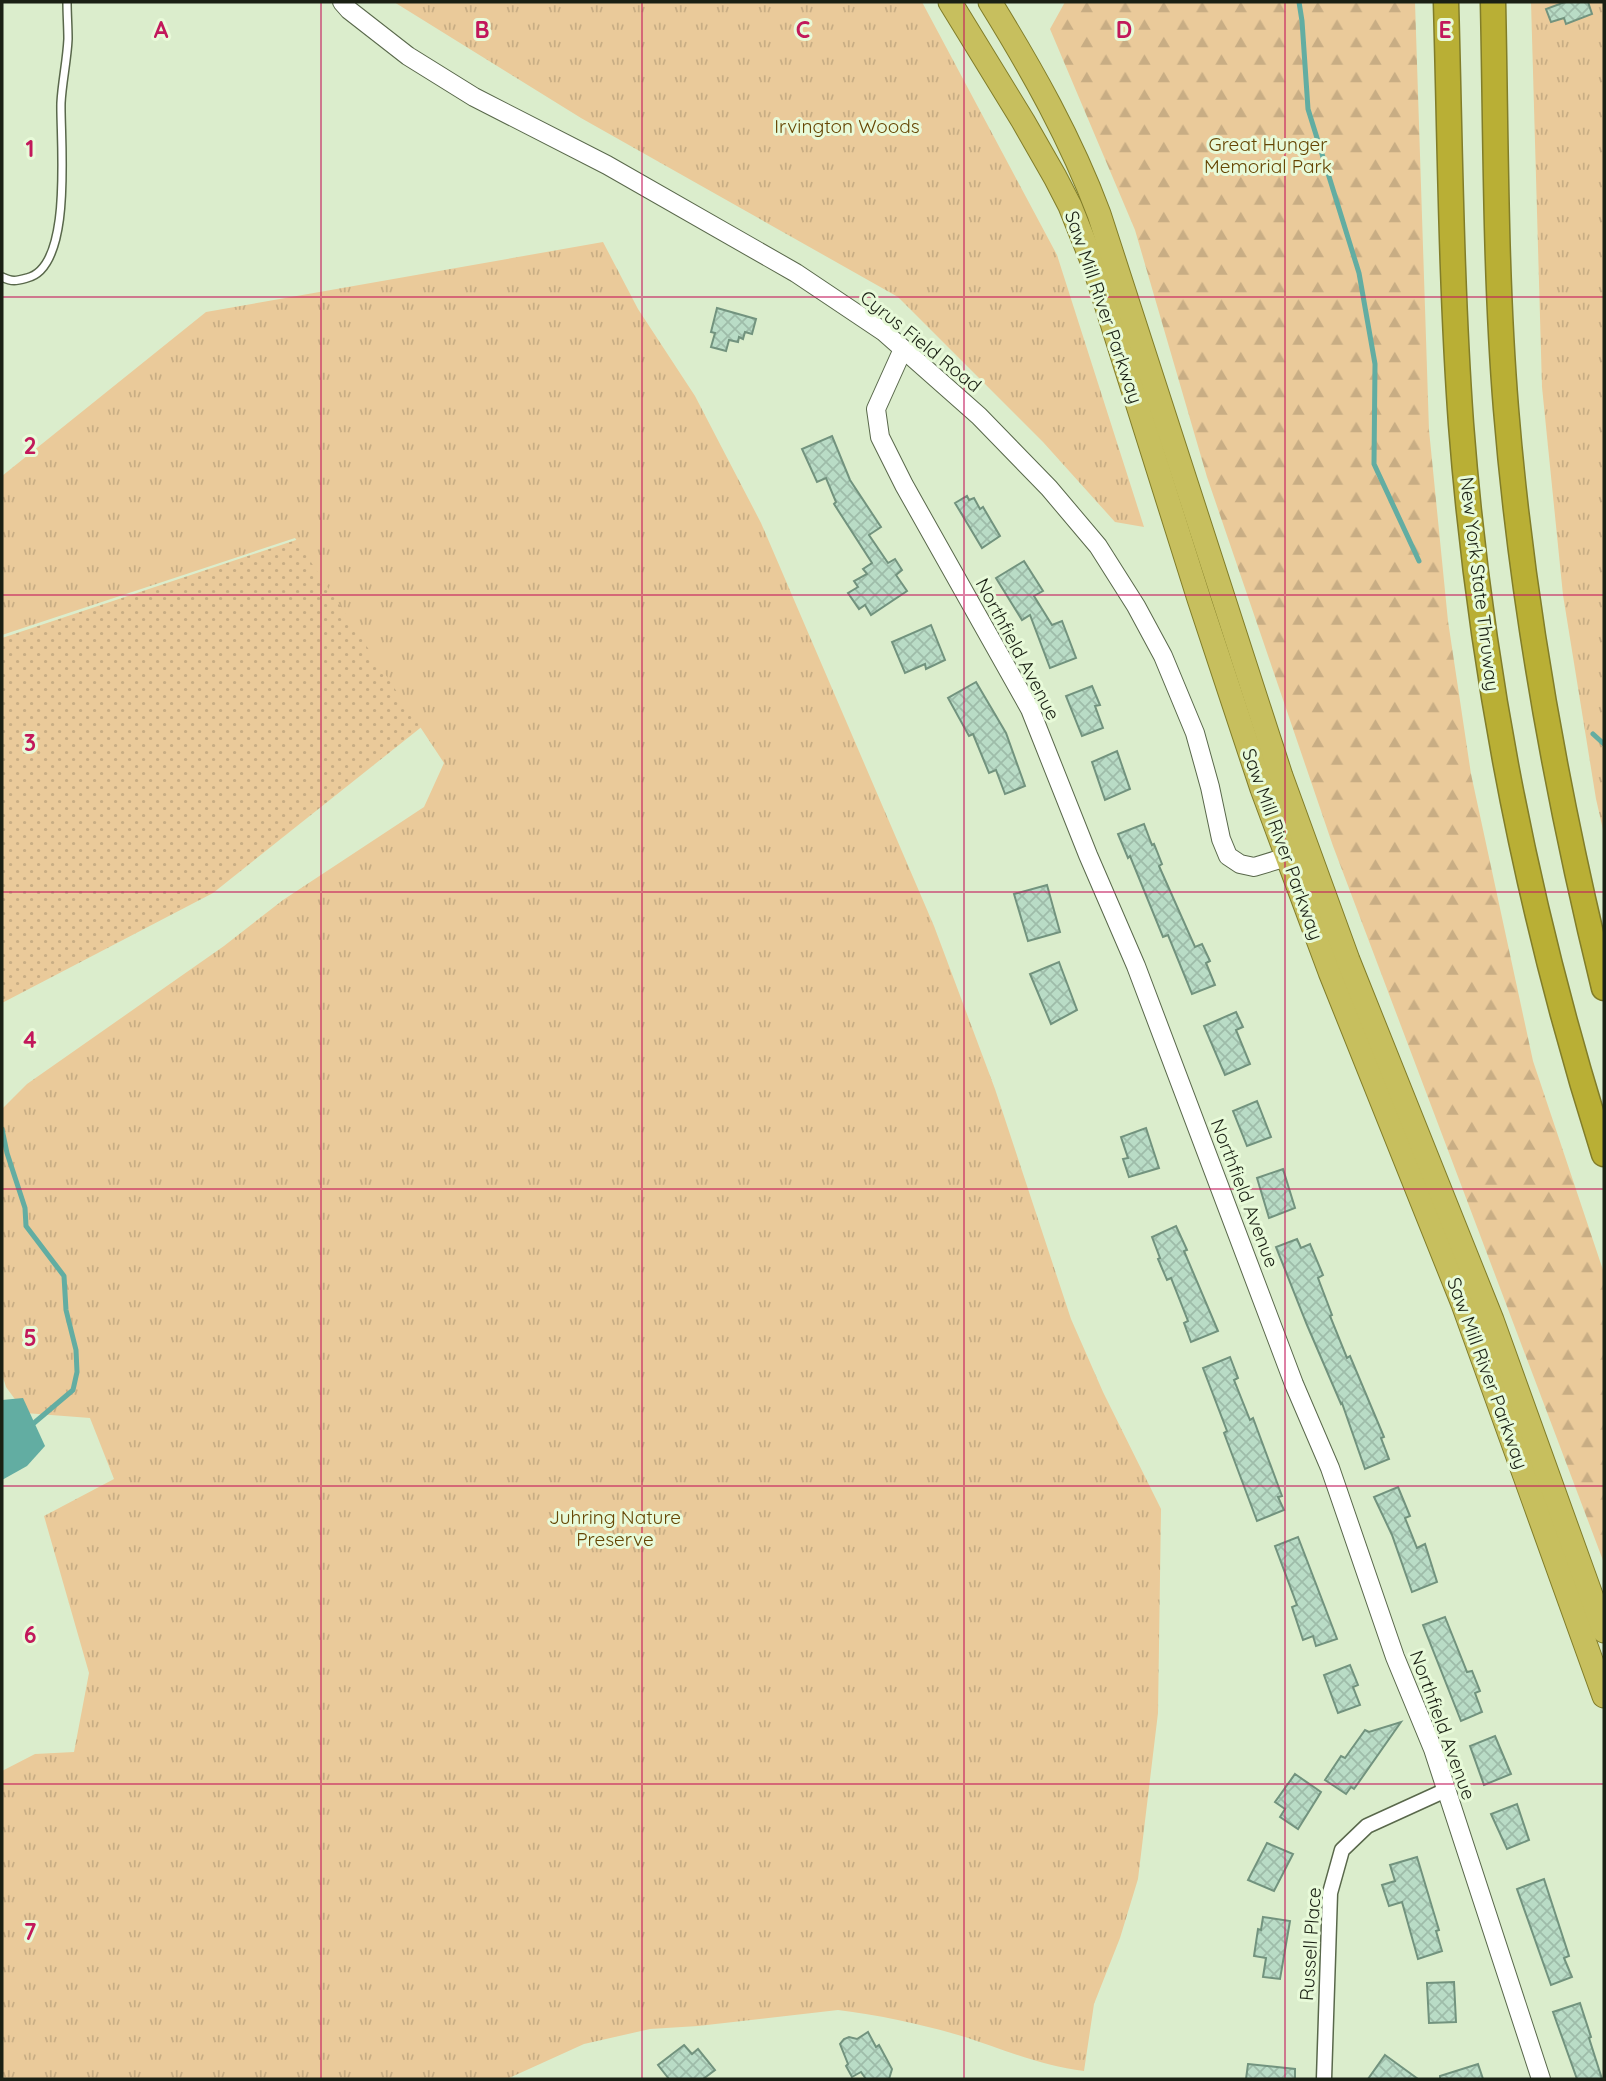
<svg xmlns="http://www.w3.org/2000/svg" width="1606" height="2081" font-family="Quicksand,sans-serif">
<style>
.grass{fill:url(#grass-dots)}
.forest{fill:url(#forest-firs)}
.park{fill:url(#park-tufts)}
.water{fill:#62ada2}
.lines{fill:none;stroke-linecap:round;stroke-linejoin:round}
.stream{stroke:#62ada2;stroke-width:5}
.building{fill:url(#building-cross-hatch);stroke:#72937e;stroke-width:2}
.service-casing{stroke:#59684b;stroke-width:10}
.minor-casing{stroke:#59684b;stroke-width:17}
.tertiary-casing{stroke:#59684b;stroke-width:20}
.trunk-casing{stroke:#817d29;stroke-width:25}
.motorway-casing{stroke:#817d29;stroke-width:27}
.service{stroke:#fff;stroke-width:7}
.minor{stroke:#fff;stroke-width:14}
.tertiary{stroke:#fff;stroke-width:18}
.trunk{stroke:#c7bf5e;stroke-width:23}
.motorway{stroke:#b9af35;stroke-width:24}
.grid{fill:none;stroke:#c2185b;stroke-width:2;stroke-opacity:0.55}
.labels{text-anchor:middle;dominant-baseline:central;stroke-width:6;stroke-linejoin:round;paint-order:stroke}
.park-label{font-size:19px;fill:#654503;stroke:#e8fad9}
.street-label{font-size:19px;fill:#1a2014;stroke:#e8fad9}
.grid-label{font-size:23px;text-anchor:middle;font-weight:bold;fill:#c2185b;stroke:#e8fad9;stroke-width:6;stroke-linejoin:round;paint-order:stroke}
</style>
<defs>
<pattern id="grass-dots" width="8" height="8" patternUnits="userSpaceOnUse" patternTransform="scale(1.75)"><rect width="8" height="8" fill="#eaca9a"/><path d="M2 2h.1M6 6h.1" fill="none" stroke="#c8ad84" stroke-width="1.8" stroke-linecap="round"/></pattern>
<pattern id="forest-firs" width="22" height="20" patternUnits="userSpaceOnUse" patternTransform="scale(1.75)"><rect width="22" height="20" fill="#eaca9a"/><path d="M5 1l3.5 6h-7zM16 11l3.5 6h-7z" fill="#c8ad84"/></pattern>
<pattern id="park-tufts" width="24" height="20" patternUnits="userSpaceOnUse" patternTransform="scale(1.75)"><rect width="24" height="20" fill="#eaca9a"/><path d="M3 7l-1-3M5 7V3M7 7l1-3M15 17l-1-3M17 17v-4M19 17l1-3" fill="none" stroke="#c8ad84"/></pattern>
<pattern id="building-cross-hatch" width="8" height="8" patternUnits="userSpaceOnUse" patternTransform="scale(1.75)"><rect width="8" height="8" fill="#b9dcc6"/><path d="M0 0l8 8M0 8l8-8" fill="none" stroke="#9ebca9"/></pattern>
</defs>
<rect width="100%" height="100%" fill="#dbedcc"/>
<!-- grass -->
<polygon class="grass" points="323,531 478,682 213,893 2,1003 2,638"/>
<!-- forest -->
<polygon class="forest" points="1065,2 1415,2 1429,430 1448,621 1471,774 1533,1061 1604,1273 1604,1563 1333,846 1207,477 1135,230 1050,29"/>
<!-- park -->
<g class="park">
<polygon points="394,2 922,2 1057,255 1144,527 1115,522 1043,442 898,297 581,118"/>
<polygon points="1531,2 1604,2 1604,834 1596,799 1563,595 1542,387"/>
<path d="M603 242 638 309 695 396 761 523 934 926 995 1089 1071 1319 1103 1392 1161 1509 1158 1713 1138 1879 1120 1938 1094 2004 1084 2071C1043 2066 1004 2050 965 2037 925 2025 880 2015 838 2010L698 2026 650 2029 584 2044 507 2079H2V1771L35 1754 74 1752 89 1673 44 1516 114 1479 90 1418 25 1413 6 1387 2 1374V1109L27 1084 224 946 283 900 424 807 444 763 295 538 2 635V476L206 312Z"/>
</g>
<!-- water -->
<polygon class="water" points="23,1398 45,1446 27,1466 2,1480 2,1400"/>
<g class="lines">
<!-- stream -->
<g class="stream">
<polyline points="1299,2 1302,21 1308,109 1359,273 1375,364 1374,464 1419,561"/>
<polyline points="1593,734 1604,744"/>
<polyline points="2,1129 7,1153 25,1208 26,1226 64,1276 66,1310 76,1350 77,1372 73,1390 34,1423"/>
</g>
</g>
<!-- building -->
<g class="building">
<polygon points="1565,2 1588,2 1592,14 1566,24 1564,18 1551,22 1546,9"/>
<polygon points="717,308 756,319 752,334 745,332 743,339 739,337 738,342 729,340 726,351 711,347 715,333 711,332"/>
<polygon points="832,436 850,480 881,527 869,535 888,563 895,559 902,570 896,575 907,591 871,615 865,605 859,609 848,593 858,587 854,581 867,574 863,569 872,563 834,504 836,502 826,478 817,482 802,449"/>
<polygon points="967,496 969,500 974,498 980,509 983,507 1000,536 982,548 955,503"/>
<polygon points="1024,561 1043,591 1034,596 1052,625 1062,621 1076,658 1050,668 1030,615 1022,620 996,578"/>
<polygon points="931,625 945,660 926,669 925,664 905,673 892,642"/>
<polygon points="976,682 1006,733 1025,786 1005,794 996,770 989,773 973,734 969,736 948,698"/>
<polygon points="1092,686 1100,705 1095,706 1103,728 1082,736 1066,696"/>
<polygon points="1117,751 1130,789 1105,800 1092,762"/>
<polygon points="1144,824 1152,845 1154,844 1162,864 1159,866 1195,947 1202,944 1210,961 1206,963 1215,985 1192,994 1168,935 1163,937 1130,856 1128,858 1118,834"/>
<polygon points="1047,885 1060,932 1028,941 1014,894"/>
<polygon points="1059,962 1077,1010 1051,1024 1030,974"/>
<polygon points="1236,1012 1243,1027 1236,1030 1250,1064 1225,1075 1204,1026"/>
<polygon points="1257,1101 1271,1137 1247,1146 1233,1111"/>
<polygon points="1146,1128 1159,1168 1129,1177 1123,1159 1128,1158 1121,1137"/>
<polygon points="1283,1169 1295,1208 1269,1218 1257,1178"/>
<polygon points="1176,1226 1187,1250 1184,1251 1218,1331 1191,1342 1184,1323 1188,1321 1171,1278 1167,1280 1158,1259 1160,1258 1152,1237"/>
<polygon points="1297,1239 1301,1248 1310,1244 1323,1275 1318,1278 1332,1315 1330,1316 1347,1358 1350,1356 1384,1437 1381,1438 1389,1459 1365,1469 1342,1403 1341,1404 1307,1325 1276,1247"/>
<polygon points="1230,1357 1238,1378 1234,1380 1250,1420 1253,1418 1282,1496 1278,1497 1284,1510 1257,1521 1224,1433 1227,1431 1203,1368"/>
<polygon points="1398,1487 1410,1516 1405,1518 1417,1548 1425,1544 1437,1582 1412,1592 1392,1535 1374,1497"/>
<polygon points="1298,1537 1337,1639 1316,1646 1313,1636 1303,1640 1292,1607 1297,1605 1275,1546"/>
<polygon points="1445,1617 1467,1672 1472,1671 1480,1691 1475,1693 1482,1712 1461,1721 1423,1625"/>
<polygon points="1350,1665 1358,1685 1353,1687 1360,1705 1338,1713 1324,1675"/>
<polygon points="1401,1722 1354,1789 1351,1787 1346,1794 1325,1780 1341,1756 1345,1758 1365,1730 1369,1732"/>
<polygon points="1495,1736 1511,1774 1484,1785 1470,1746"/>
<polygon points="1295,1774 1321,1792 1298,1829 1280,1817 1285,1809 1275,1802"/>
<polygon points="1517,1804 1529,1840 1507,1849 1491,1814"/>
<polygon points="1267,1843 1293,1854 1274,1891 1248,1880"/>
<polygon points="1417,1857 1439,1930 1436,1931 1442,1951 1418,1959 1402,1902 1389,1906 1382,1885 1395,1881 1390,1865"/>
<polygon points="1544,1879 1569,1956 1564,1958 1572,1977 1551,1985 1517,1889"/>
<polygon points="1263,1917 1290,1921 1280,1979 1263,1977 1266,1958 1254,1956 1258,1929 1261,1930"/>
<polygon points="1454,1982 1456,2022 1429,2023 1427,1983"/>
<polygon points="1580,2003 1591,2037 1589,2038 1602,2079 1577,2079 1553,2012"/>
<polygon points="868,2032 876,2047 879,2045 892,2069 889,2079 866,2079 861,2072 852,2077 846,2066 848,2064 840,2044 844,2039 849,2037 857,2039"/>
<polygon points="684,2045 692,2054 698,2049 715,2070 703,2079 669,2079 658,2065"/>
<polygon points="1385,2055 1418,2079 1368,2079"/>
<polygon points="1248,2064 1295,2069 1295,2079 1246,2079"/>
<polygon points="1478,2064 1483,2079 1440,2079 1440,2076"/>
</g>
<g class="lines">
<!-- service casing -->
<g class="service-casing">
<path id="service" d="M2 277C12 282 16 281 27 278 74 267 60 139 61 103 62 82 67 61 68 39 68 27 67 14 67 2"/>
</g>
<!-- minor casing -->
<g class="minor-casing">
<polyline id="minor" points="1324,2079 1330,1893 1342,1850 1367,1826 1446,1790"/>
</g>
<!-- tertiary casing -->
<g class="tertiary-casing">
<g id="tertiary">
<polyline points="342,2 349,10 408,56 474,97 607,165 796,273 884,332 979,416 1049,488 1098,546 1136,606 1163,656 1195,733 1210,787 1221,839 1228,856 1240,864 1254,867 1287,857"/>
<polyline points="903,349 876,409 880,437 904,485 1030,709 1088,855 1136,966 1294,1384 1330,1468 1395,1657 1433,1749 1541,2079"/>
</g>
</g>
<!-- trunk casing -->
<g class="trunk-casing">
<g id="trunk">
<polyline points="950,2 1023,121 1055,177 1070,206 1094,266 1199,599 1262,789 1330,972 1463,1304 1604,1696"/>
<path d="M990 2C1032 70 1071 139 1099 214L1281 776 1348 960 1492 1320 1604 1631"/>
</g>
</g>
<!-- motorway casing -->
<g class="motorway-casing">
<g id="motorway">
<path d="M1446 2C1450 143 1451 284 1461 424 1480 671 1529 918 1604 1154"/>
<path d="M1493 2C1496 137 1495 274 1506 409 1522 605 1557 797 1604 988"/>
</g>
</g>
<!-- service -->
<use href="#service" class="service"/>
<!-- minor -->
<use href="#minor" class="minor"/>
<!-- tertiary -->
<use href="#tertiary" class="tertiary"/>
<!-- trunk -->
<use href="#trunk" class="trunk"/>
<!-- motorway -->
<use href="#motorway" class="motorway"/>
</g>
<!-- grid -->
<path class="grid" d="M321 2V2079M642 2V2079M964 2V2079M1285 2V2079M2 297H1604M2 595H1604M2 892H1604M2 1189H1604M2 1486H1604M2 1784H1604"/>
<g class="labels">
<!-- park labels -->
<g class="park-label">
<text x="847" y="126">Irvington Woods</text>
<text x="1268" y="144">Great Hunger<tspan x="1268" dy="22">Memorial Park</tspan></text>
<text x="615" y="1517">Juhring Nature<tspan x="615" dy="22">Preserve</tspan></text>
</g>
<!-- street labels -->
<g class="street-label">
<text transform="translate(1104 307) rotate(71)">Saw Mill River Parkway</text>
<text transform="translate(921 341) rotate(39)">Cyrus Field Road</text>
<text transform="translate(1480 584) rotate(83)">New York State Thruway</text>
<text transform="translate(1018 649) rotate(62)">Northfield Avenue</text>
<text transform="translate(1283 844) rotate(70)">Saw Mill River Parkway</text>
<text transform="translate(1245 1193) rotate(69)">Northfield Avenue</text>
<text transform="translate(1488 1373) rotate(70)">Saw Mill River Parkway</text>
<text transform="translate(1443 1725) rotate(70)">Northfield Avenue</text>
<text transform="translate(1310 1944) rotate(-86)">Russell Place</text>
</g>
</g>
<g class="grid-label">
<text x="161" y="38">A</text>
<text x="482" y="38">B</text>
<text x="803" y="38">C</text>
<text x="1124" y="38">D</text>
<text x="1445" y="38">E</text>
<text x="30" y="157">1</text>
<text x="30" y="454">2</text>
<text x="30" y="751">3</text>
<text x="30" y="1048">4</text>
<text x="30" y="1346">5</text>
<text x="30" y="1643">6</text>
<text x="30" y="1940">7</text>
</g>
<!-- border -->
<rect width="1606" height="2081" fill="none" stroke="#1a2014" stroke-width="7"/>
</svg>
